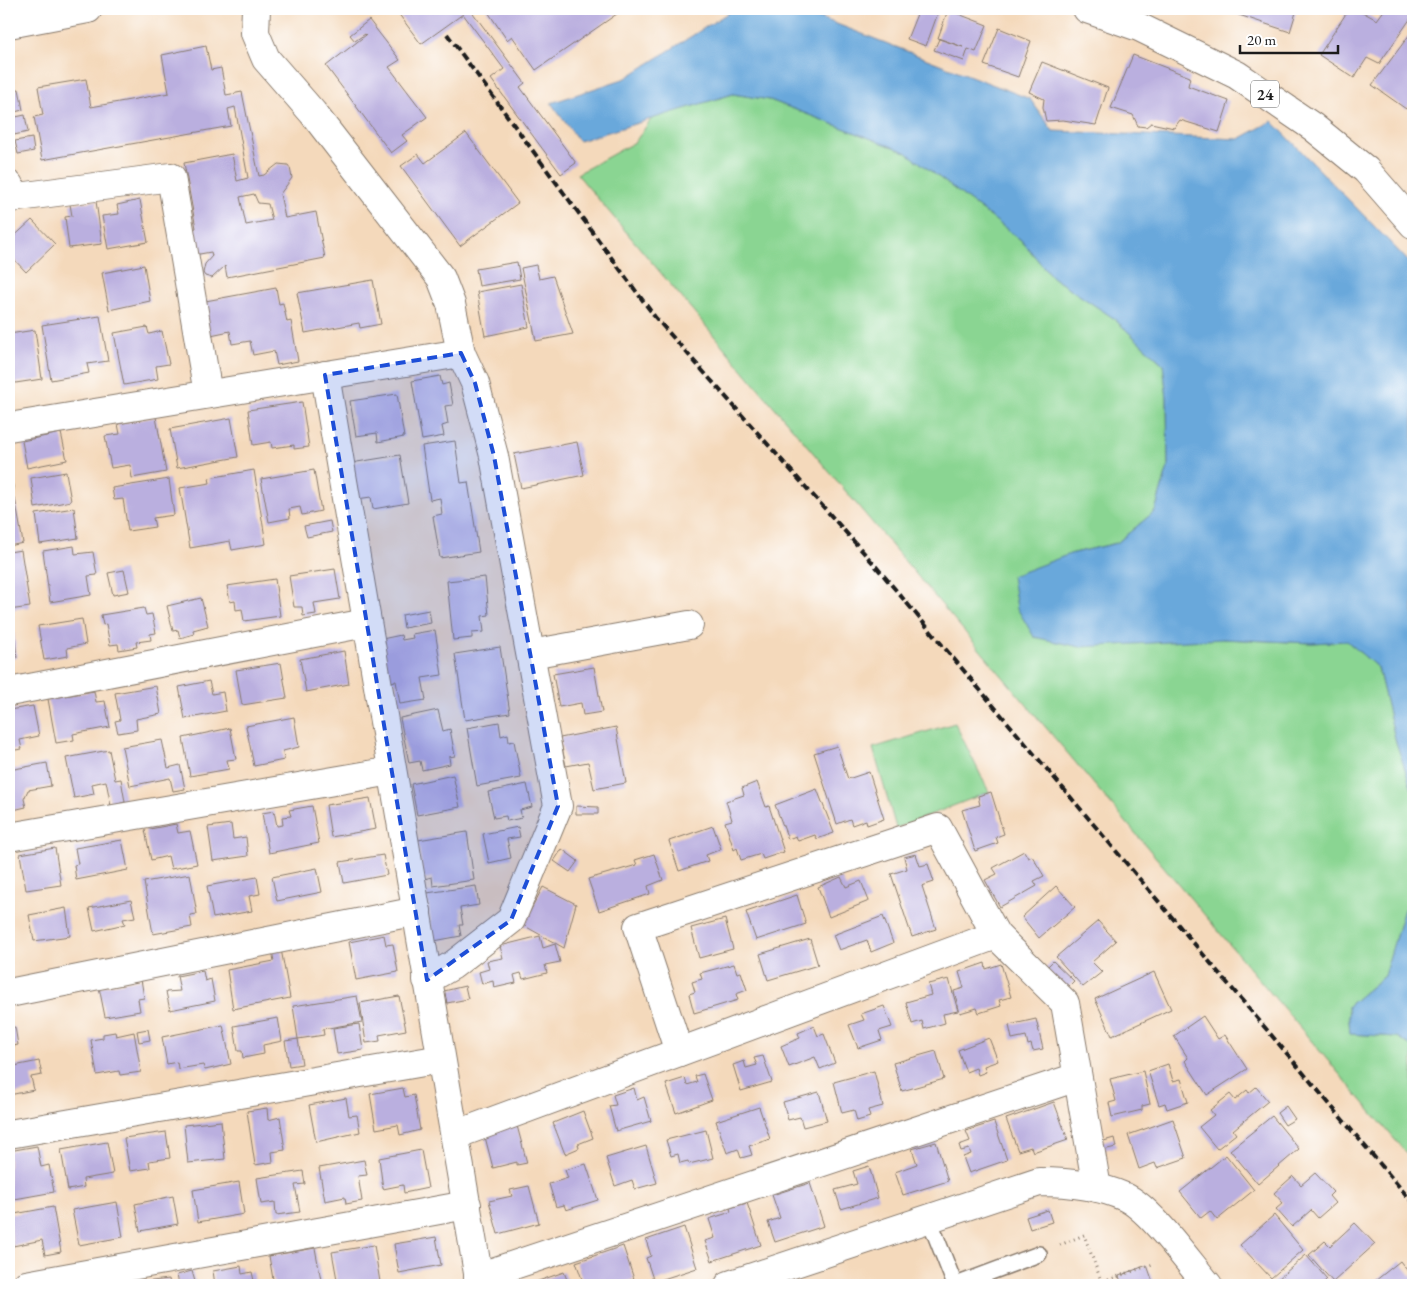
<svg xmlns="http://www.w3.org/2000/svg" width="1422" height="1294" font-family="'EB Garamond',serif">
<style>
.green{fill:#8ad592;stroke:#537857}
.water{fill:#69a8db;stroke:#42627c}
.building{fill:#baafdf;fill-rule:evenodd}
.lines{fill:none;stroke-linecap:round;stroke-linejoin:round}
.lane-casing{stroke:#887a6c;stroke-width:18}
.street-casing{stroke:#887a6c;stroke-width:30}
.secondary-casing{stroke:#887a6c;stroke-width:30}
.primary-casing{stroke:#887a6c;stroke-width:30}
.path{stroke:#887a6c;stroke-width:3;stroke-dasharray:1 4;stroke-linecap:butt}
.lane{stroke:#fff;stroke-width:15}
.street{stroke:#fff;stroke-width:28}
.secondary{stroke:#fff;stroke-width:28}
.primary{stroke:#fff;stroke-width:28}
.rail{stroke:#1c1c1c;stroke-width:4;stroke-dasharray:8 4;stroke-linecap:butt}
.marked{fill:#1d4ed8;fill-opacity:0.2;stroke:#1d4ed8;stroke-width:4;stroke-dasharray:10 6;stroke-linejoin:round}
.labels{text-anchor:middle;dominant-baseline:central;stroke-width:4.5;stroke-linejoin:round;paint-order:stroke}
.shield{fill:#fff;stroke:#606060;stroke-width:1}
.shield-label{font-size:16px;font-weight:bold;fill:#1c1c1c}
</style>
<rect width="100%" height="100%" fill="#fff"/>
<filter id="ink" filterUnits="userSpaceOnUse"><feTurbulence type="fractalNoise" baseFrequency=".02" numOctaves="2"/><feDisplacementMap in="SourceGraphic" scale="10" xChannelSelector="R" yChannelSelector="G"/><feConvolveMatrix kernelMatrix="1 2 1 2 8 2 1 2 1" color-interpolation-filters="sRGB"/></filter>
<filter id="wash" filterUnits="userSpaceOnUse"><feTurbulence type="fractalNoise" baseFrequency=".0096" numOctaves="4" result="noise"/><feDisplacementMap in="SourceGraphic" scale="20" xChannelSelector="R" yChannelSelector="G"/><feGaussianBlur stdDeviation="1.12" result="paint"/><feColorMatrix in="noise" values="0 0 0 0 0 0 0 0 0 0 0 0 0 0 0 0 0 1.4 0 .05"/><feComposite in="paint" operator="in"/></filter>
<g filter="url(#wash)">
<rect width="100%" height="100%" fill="#f4d9bb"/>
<!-- green -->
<g class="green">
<polygon points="733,94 770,100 906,152 1021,240 1052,277 1112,317 1163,364 1167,398 1168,467 1155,511 1117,543 1070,554 1223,639 1312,643 1347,641 1378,668 1396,742 1413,793 1413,904 1404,910 1384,976 1348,1006 1350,1034 1397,1037 1413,1047 1413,1161 577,174 635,142 652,118"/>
<polygon points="955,723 989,792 896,828 873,748"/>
</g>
<!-- water -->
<g class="water">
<polygon points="734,9 798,9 1030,99 1053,131 1239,139 1272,121 1413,266 1413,793 1396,742 1378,668 1347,641 1312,643 1223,639 1080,647 1034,637 1017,608 1012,576 1070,554 1117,543 1155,511 1168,467 1167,398 1163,364 1112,317 1052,277 1021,240 906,152 770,100 733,94 579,141 551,103 626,78"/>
<polygon points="1413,904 1413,1047 1397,1037 1350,1034 1348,1006 1384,976 1404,909"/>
</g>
<g id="blocks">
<!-- building -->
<g class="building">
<polygon points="395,9 470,9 525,83 520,87 576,163 561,174 491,79 504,69 463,14 421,44"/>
<polygon points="486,9 624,9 536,70 512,36 507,40"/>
<polygon points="919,9 939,10 926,46 907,39"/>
<polygon points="1238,9 1297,9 1290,32 1236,14"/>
<polygon points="1349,9 1357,9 1377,20 1385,9 1403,9 1413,15 1379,64 1367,58 1354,78 1319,55"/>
<polygon points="948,10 987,25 976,52 968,49 964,61 934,50 939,39 963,47 938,38"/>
<polygon points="369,20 400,60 389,67 427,117 402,135 407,141 391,153 326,66 366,35 365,34 355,41 350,35"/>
<polygon points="999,28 1031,41 1018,77 984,65"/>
<polygon points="1413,30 1413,99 1406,109 1372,85"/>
<path d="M206 46 211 70 221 68 226 95 242 92 259 176 264 175 278 164 288 165 290 168 292 178 280 194 285 218 316 212 325 258 227 277 225 266 212 278 205 276 203 273 205 264 212 256 211 252 194 255 189 230 196 228 184 163 232 154 237 181 248 178 235 107 228 109 231 126 42 160 34 117 43 115 38 87 86 79 91 107 169 93 162 55ZM254 194 258 203 268 204 272 220 246 225 240 197Z"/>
<polygon points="1133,55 1190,77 1188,86 1229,101 1219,132 1180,120 1174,128 1151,123 1146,127 1138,126 1133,115 1111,108"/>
<polygon points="1042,62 1108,88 1096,125 1063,120 1046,121 1043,107 1044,99 1029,92"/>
<polygon points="19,89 23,110 10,113 9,90"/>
<polygon points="25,115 28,132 14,135 11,118"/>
<polygon points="466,133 518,203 460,246 401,166 418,154 425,163"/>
<polygon points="32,138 34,151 18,154 15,141"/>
<polygon points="140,200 148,242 108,249 102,216 119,214 117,205"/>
<polygon points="96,201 102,244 69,248 65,217 72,216 70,204"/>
<polygon points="32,220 55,244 26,272 9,254 9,241"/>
<polygon points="517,262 520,279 479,286 476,269"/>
<polygon points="144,265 150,301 109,310 102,273"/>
<polygon points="536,265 539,279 553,276 573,334 536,341 521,268"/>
<polygon points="373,280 381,324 360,328 359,323 305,333 297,293"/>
<polygon points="521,284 529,327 485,336 477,292"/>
<polygon points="276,288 279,304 283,303 287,322 291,321 298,361 277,365 274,351 253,355 250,341 232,344 230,331 206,336 200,302"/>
<polygon points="100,316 108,361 87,364 89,373 51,380 42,325"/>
<polygon points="147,327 149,334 162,331 169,364 156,366 158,379 124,385 114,333"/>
<polygon points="35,330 42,379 9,384 9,334"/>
<polygon points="440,376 442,385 449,383 453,405 445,406 448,424 442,426 444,436 422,440 412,381"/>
<polygon points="397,394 404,437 378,442 377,433 356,436 350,401"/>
<polygon points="302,402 309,447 294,449 294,445 272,448 271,442 253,445 248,410"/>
<polygon points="156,417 166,472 132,478 130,465 111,468 105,436 120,434 118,424"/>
<polygon points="231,418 238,457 177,468 170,429"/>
<polygon points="61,433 67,460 27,468 22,441"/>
<polygon points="455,441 461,483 468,482 479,552 440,558 433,516 442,514 440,498 430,500 422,446"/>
<polygon points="577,442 584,475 521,488 514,454"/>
<polygon points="400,455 408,503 373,509 371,497 357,499 351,463"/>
<polygon points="9,469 14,490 9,491"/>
<polygon points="254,470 266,544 232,550 230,541 190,548 180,488 210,483 209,478"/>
<polygon points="314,470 321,511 302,515 300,507 289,509 290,518 269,522 261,479"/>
<polygon points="66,472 71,501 35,508 31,478"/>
<polygon points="169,479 174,515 153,518 155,527 128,531 123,499 114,500 112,488"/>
<polygon points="15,498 23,543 9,546 9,499"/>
<polygon points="74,508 78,538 40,544 36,514"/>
<polygon points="330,521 332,532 307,537 304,526"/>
<polygon points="74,546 75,554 93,552 97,575 88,576 91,595 50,602 43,551"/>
<polygon points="21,550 30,607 9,610 9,552"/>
<polygon points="335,569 340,599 314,603 316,614 303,616 302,607 294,607 289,576"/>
<polygon points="124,570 129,592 113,595 108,573"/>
<polygon points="485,577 489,615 482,616 484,632 472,633 472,638 453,640 447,581"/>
<polygon points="275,579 280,616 244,621 242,609 236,610 235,601 230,602 227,586"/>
<polygon points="201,598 208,626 193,630 194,634 180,638 178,630 173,631 167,606"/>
<polygon points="144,608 146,615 152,614 156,633 150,634 151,640 136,642 137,647 119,650 118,644 110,645 106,624 103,625 101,615"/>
<polygon points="429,610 431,623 404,628 402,615"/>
<polygon points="82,619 86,644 67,648 68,656 44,660 38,626"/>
<polygon points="435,630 442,675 422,678 426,700 400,704 396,681 389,682 382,639 401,635 402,640 413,638 412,634"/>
<polygon points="14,633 17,658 9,659 9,634"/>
<polygon points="500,647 510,713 465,720 455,654"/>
<polygon points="344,651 349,684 306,692 300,659"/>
<polygon points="281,663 287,698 242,705 236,670"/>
<polygon points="594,667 602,712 583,715 581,703 559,707 553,674"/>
<polygon points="209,681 212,694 223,692 226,711 185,719 179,687"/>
<polygon points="156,686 161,714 136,719 137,730 118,733 115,721 120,720 115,693"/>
<polygon points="94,691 96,702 105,701 110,727 73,734 74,740 56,743 48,699"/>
<polygon points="33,706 39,736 20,740 22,749 9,751 9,710"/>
<polygon points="438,710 443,731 450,729 455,756 449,757 450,764 422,770 420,761 409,763 400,718"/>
<polygon points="294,717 299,747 283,751 284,760 254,766 246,726"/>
<polygon points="499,722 501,736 508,734 509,742 514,741 521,778 477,786 467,728"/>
<polygon points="616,727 626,783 594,789 588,762 566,766 560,738"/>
<polygon points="230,728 236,759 227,760 229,769 190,776 183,738"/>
<polygon points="162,740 168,768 180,765 185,789 173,791 170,778 130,786 122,747"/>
<polygon points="837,746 848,779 869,772 884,819 867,825 866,820 852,825 850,819 837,824 814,753"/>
<polygon points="109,750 115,780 121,779 125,802 111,806 106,781 92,784 94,794 74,798 66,758"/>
<polygon points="47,763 51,786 28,790 24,799 26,807 9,811 9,770"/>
<polygon points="453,775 460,807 417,815 411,784"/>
<polygon points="757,782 766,807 769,806 784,852 763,859 761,854 741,860 737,848 734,850 725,822 732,820 726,801 744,795 742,788"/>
<polygon points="527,784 532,807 520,810 522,818 507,821 506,816 494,818 488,792"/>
<polygon points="817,789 834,833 817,839 815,835 798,841 796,836 788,839 775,805"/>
<polygon points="991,792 1004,834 996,837 998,843 975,851 962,810 980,805 978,796"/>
<polygon points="370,798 376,829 331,837 326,805"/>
<polygon points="312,806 319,843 269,853 262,813 274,811 277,826 283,825 282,817 291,816 289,810"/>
<polygon points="576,806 598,807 598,814 576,814"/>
<polygon points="176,824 178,833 190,831 197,864 171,869 168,856 151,860 145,830"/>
<polygon points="231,824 233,839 246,837 248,856 213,861 208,827"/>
<polygon points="713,826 721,849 706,855 708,861 679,871 669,841"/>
<polygon points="518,827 520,837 507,839 511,858 489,863 483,834"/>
<polygon points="467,832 474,880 433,886 432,877 424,879 418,840"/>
<polygon points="122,840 128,870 76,880 74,865 78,864 75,848"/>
<polygon points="55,848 61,885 26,890 20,854"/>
<polygon points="562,849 578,861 570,872 554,861"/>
<polygon points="1024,851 1028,858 1032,856 1044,876 1034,881 1037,886 1000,907 985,880 997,874 993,868"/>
<polygon points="654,854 663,880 648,886 650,894 599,911 588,879 637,865 635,860"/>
<polygon points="916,854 920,866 928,864 934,882 922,886 936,929 912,937 891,874 907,869 904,857"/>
<polygon points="383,855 387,875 344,883 340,862"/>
<polygon points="317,868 322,892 277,901 272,877"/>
<polygon points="190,874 197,914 190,915 192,927 153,934 144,882"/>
<polygon points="257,877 260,894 249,896 252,911 213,918 207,886"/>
<polygon points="841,877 846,887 861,881 869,901 829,917 818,887"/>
<polygon points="476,886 479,905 460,908 463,925 459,925 461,936 434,941 427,893"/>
<polygon points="1056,886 1075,907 1039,938 1022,917"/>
<polygon points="543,887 576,904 564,948 523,925"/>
<polygon points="797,895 806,924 756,940 746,912"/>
<polygon points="131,900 135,917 123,919 125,924 94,931 89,908"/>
<polygon points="66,908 70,936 34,941 29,915"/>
<polygon points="883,916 893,943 871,952 867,940 839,950 833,935"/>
<polygon points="725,919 733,949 699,958 691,928"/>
<polygon points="1098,921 1116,941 1092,962 1102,972 1083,987 1056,957"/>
<polygon points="384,935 386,945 393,944 398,972 356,980 349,942"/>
<polygon points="540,936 543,948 555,944 560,962 545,965 547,973 523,979 521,973 514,975 516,983 494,988 493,981 482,984 479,972 489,969 487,961 503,958 500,946"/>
<polygon points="810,939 818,965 768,980 760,954"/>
<polygon points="281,949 290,998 233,1009 227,970 274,961 272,951"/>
<polygon points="1053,961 1074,981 1064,991 1043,971"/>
<polygon points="985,963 986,969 1001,964 1011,997 999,1000 1001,1006 979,1013 977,1008 960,1013 954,991 964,988 959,972"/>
<polygon points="734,964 737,973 741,972 747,990 736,994 738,1000 694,1013 689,994 695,992 692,982 702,979 700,973"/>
<polygon points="203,971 205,981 211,979 215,1001 170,1010 166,992 180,991 177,976"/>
<polygon points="1154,972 1171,1009 1112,1036 1095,999"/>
<polygon points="141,979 144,998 138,999 140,1011 105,1017 99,987"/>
<polygon points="949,979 958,1011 943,1014 945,1023 924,1029 922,1021 912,1024 906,1002 931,995 928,984"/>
<polygon points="465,986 468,999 447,1003 444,991"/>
<polygon points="357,996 362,1022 323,1029 324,1035 298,1039 293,1006"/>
<polygon points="399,996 406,1030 379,1035 380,1041 366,1043 360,1003"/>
<polygon points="884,1006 892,1027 879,1031 882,1040 858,1048 849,1025 864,1020 861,1014"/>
<polygon points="1203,1016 1218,1039 1225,1035 1247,1069 1207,1095 1185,1061 1188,1058 1174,1036"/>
<polygon points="278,1018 282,1041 263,1045 264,1054 243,1058 242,1051 238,1051 234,1026"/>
<polygon points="1036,1019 1043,1049 1033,1051 1031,1044 1028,1045 1026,1036 1012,1039 1009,1025"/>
<polygon points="359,1024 363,1050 337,1054 333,1028"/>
<polygon points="223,1025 231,1064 205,1070 203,1065 178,1069 177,1062 167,1064 162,1037"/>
<polygon points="814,1026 818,1036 824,1034 835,1063 820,1069 815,1057 789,1067 781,1046 800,1038 798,1033"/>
<polygon points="15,1027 18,1045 9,1047 9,1028"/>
<polygon points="148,1029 150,1040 139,1042 137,1031"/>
<polygon points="115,1032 116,1036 134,1032 141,1072 120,1075 119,1071 97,1075 91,1040 103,1038 103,1034"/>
<polygon points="989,1038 998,1061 984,1066 986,1072 978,1075 976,1068 966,1072 958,1050"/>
<polygon points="298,1039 302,1064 289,1066 285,1041"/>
<polygon points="936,1051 944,1079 902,1091 893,1063"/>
<polygon points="763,1056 772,1082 741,1091 733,1065 744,1061 746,1068 757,1065 754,1058"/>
<polygon points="39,1061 42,1075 31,1077 34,1090 9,1095 9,1067"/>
<polygon points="1168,1064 1173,1081 1181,1079 1188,1102 1167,1109 1165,1103 1159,1105 1148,1071"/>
<polygon points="874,1071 883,1106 868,1110 870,1117 857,1121 854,1110 842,1113 834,1082"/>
<polygon points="1143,1071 1150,1104 1142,1106 1142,1110 1112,1117 1109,1103 1116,1101 1110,1079"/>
<polygon points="703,1074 712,1100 676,1113 666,1084 685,1078 687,1085 697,1082 695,1076"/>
<polygon points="1256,1087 1268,1101 1233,1130 1236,1134 1217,1149 1199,1127 1214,1115 1210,1110 1230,1094 1235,1100 1247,1090 1249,1093"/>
<polygon points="403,1088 405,1097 414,1095 420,1130 400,1135 398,1125 376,1129 370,1094"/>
<polygon points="634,1088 637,1100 644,1097 651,1121 616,1131 609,1106 616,1105 613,1095"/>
<polygon points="819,1092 827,1121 803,1127 800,1117 788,1120 783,1102"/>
<polygon points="346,1098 349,1116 357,1115 360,1132 316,1142 309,1105"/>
<polygon points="1054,1102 1068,1140 1033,1152 1031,1147 1018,1151 1006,1119"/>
<polygon points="1286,1106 1295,1119 1285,1125 1277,1113"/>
<polygon points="759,1107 770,1139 749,1146 752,1155 741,1158 738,1149 727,1153 716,1121"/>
<polygon points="267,1108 268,1120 280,1117 285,1150 272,1152 273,1162 255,1165 247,1111"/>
<polygon points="583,1111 593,1138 578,1144 579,1148 565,1154 553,1123"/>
<polygon points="1272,1116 1299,1149 1258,1184 1230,1150"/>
<polygon points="1173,1119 1186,1158 1157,1168 1155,1163 1139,1169 1128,1135"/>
<polygon points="221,1121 225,1159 188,1163 184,1125"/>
<polygon points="516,1122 527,1163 517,1165 517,1162 493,1168 484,1133"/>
<polygon points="994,1122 1007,1160 969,1173 963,1157 971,1154 969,1149 961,1151 959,1145 970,1141 966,1131"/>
<polygon points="706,1130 713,1158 689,1164 688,1161 680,1163 678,1154 671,1156 666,1140"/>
<polygon points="166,1132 170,1158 149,1161 150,1168 130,1171 124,1138"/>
<polygon points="1114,1138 1116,1147 1099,1151 1097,1143"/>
<polygon points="107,1142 113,1174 83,1179 84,1187 68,1190 61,1150"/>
<polygon points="936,1142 948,1181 903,1195 895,1172 917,1164 912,1149"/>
<polygon points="37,1146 41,1167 49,1165 54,1192 9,1200 9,1151"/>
<polygon points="646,1146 657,1183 635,1189 632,1180 615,1186 606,1158"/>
<polygon points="421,1150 428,1188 404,1193 403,1185 383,1189 379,1158"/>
<polygon points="1226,1155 1254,1190 1217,1220 1210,1211 1201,1218 1180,1192"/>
<polygon points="364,1160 367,1175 358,1176 362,1201 346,1204 345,1197 325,1201 319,1168"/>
<polygon points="586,1164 598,1200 566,1210 564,1205 556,1207 549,1184 568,1178 565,1170"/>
<polygon points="869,1166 878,1198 841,1209 835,1190 857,1184 853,1171"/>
<polygon points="303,1171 305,1184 295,1185 300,1212 276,1215 275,1202 261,1204 257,1178"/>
<polygon points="1315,1173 1333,1192 1329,1196 1335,1203 1318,1218 1311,1210 1292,1227 1276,1209 1283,1203 1274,1193 1293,1176 1301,1185"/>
<polygon points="239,1182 244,1214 198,1222 193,1190"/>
<polygon points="810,1183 824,1226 775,1242 768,1222 780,1218 772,1195"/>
<polygon points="529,1186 539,1223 498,1234 489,1201 512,1196 510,1190"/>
<polygon points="173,1196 178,1224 140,1231 135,1204"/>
<polygon points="117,1202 123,1237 79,1245 72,1210"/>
<polygon points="747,1203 761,1245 712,1261 705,1241 715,1238 709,1219 731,1212 730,1208"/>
<polygon points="53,1207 61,1252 45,1255 42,1240 13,1246 9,1215"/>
<polygon points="1048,1210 1052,1222 1030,1229 1026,1217"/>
<polygon points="1274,1215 1303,1250 1271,1278 1240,1245"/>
<polygon points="1355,1223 1375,1244 1333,1282 1309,1255 1325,1241 1330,1246"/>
<polygon points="684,1227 697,1268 654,1282 646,1258 651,1256 646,1240"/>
<polygon points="436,1237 441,1265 399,1273 394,1244"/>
<polygon points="374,1245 380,1282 359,1285 338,1285 332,1252"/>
<polygon points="623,1246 634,1279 617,1285 584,1285 576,1262"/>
<polygon points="315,1248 322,1285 274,1285 269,1256"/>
<polygon points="1306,1255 1327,1279 1321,1285 1271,1285"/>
<polygon points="1400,1261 1413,1278 1413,1285 1370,1285"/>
<polygon points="1147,1265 1154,1285 1122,1285 1119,1276"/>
<polygon points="241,1266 242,1274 252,1272 255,1285 215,1285 213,1271"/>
<polygon points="192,1271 196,1285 179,1285 177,1275"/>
<polygon points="564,1272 569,1285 527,1285"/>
<polygon points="169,1279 170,1285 144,1285 144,1282"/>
</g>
</g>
</g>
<g filter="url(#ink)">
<use href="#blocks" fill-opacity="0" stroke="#887a6c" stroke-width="1"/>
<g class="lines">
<!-- lane casing -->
<g class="lane-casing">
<g id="lane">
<polyline points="929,1219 955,1285"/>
<polyline points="956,1285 1039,1254"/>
</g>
</g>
<!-- street casing -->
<g class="street-casing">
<g id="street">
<polyline points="9,24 88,9"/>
<polyline points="9,185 11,198 171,177 208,394"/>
<polyline points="325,375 480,1285"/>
<polyline points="9,427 461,353 475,383 494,456 558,806 511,920 453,965 427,980"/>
<polyline points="531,654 689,625"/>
<polyline points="9,692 366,623"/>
<polyline points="9,837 392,771"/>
<polyline points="9,993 417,911"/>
<polyline points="679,1052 638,927 938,828 996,935"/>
<polyline points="9,1134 441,1059"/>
<polyline points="455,1135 996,935 1065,1003 1097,1188"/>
<polyline points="478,1277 1077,1077"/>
<polyline points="26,1285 467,1205"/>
</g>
</g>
<!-- secondary casing -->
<g class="secondary-casing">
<g id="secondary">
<polyline points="256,9 255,33 266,59 313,113 441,278 451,304 461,353"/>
<path d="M729 1285 1039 1182C1068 1182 1098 1185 1125 1197 1151 1209 1188 1262 1208 1285"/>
</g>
</g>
<!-- primary casing -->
<g class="primary-casing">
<polyline id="primary" points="1087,9 1139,27 1237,75 1313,127 1366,170 1413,224"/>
</g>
<!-- path -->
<g class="path">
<polyline points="1060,1245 1084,1235 1102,1283"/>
<polyline points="1094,1285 1153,1264"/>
</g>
<!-- lane -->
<use href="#lane" class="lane"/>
<!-- street -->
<use href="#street" class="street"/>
<!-- secondary -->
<use href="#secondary" class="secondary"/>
<!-- primary -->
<use href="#primary" class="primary"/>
<!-- rail -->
<polyline class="rail" points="447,34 655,317 873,563 1413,1203"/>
</g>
</g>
<!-- marked area -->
<path class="marked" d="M461 353 475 383 494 456 558 806 511 920 427 980 325 375Z"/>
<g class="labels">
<!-- shield labels -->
<rect class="shield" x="1251" y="80.5" width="28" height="27" rx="4"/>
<g class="shield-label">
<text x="1265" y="94">24</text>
</g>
</g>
<!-- margin -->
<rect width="1422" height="1294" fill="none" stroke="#fff" stroke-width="30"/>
<!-- scale -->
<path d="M1240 45v8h98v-8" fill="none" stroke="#1c1c1c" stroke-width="2.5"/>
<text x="1247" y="45" font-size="15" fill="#1c1c1c" stroke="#ffffff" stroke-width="4" paint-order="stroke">20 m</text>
</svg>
